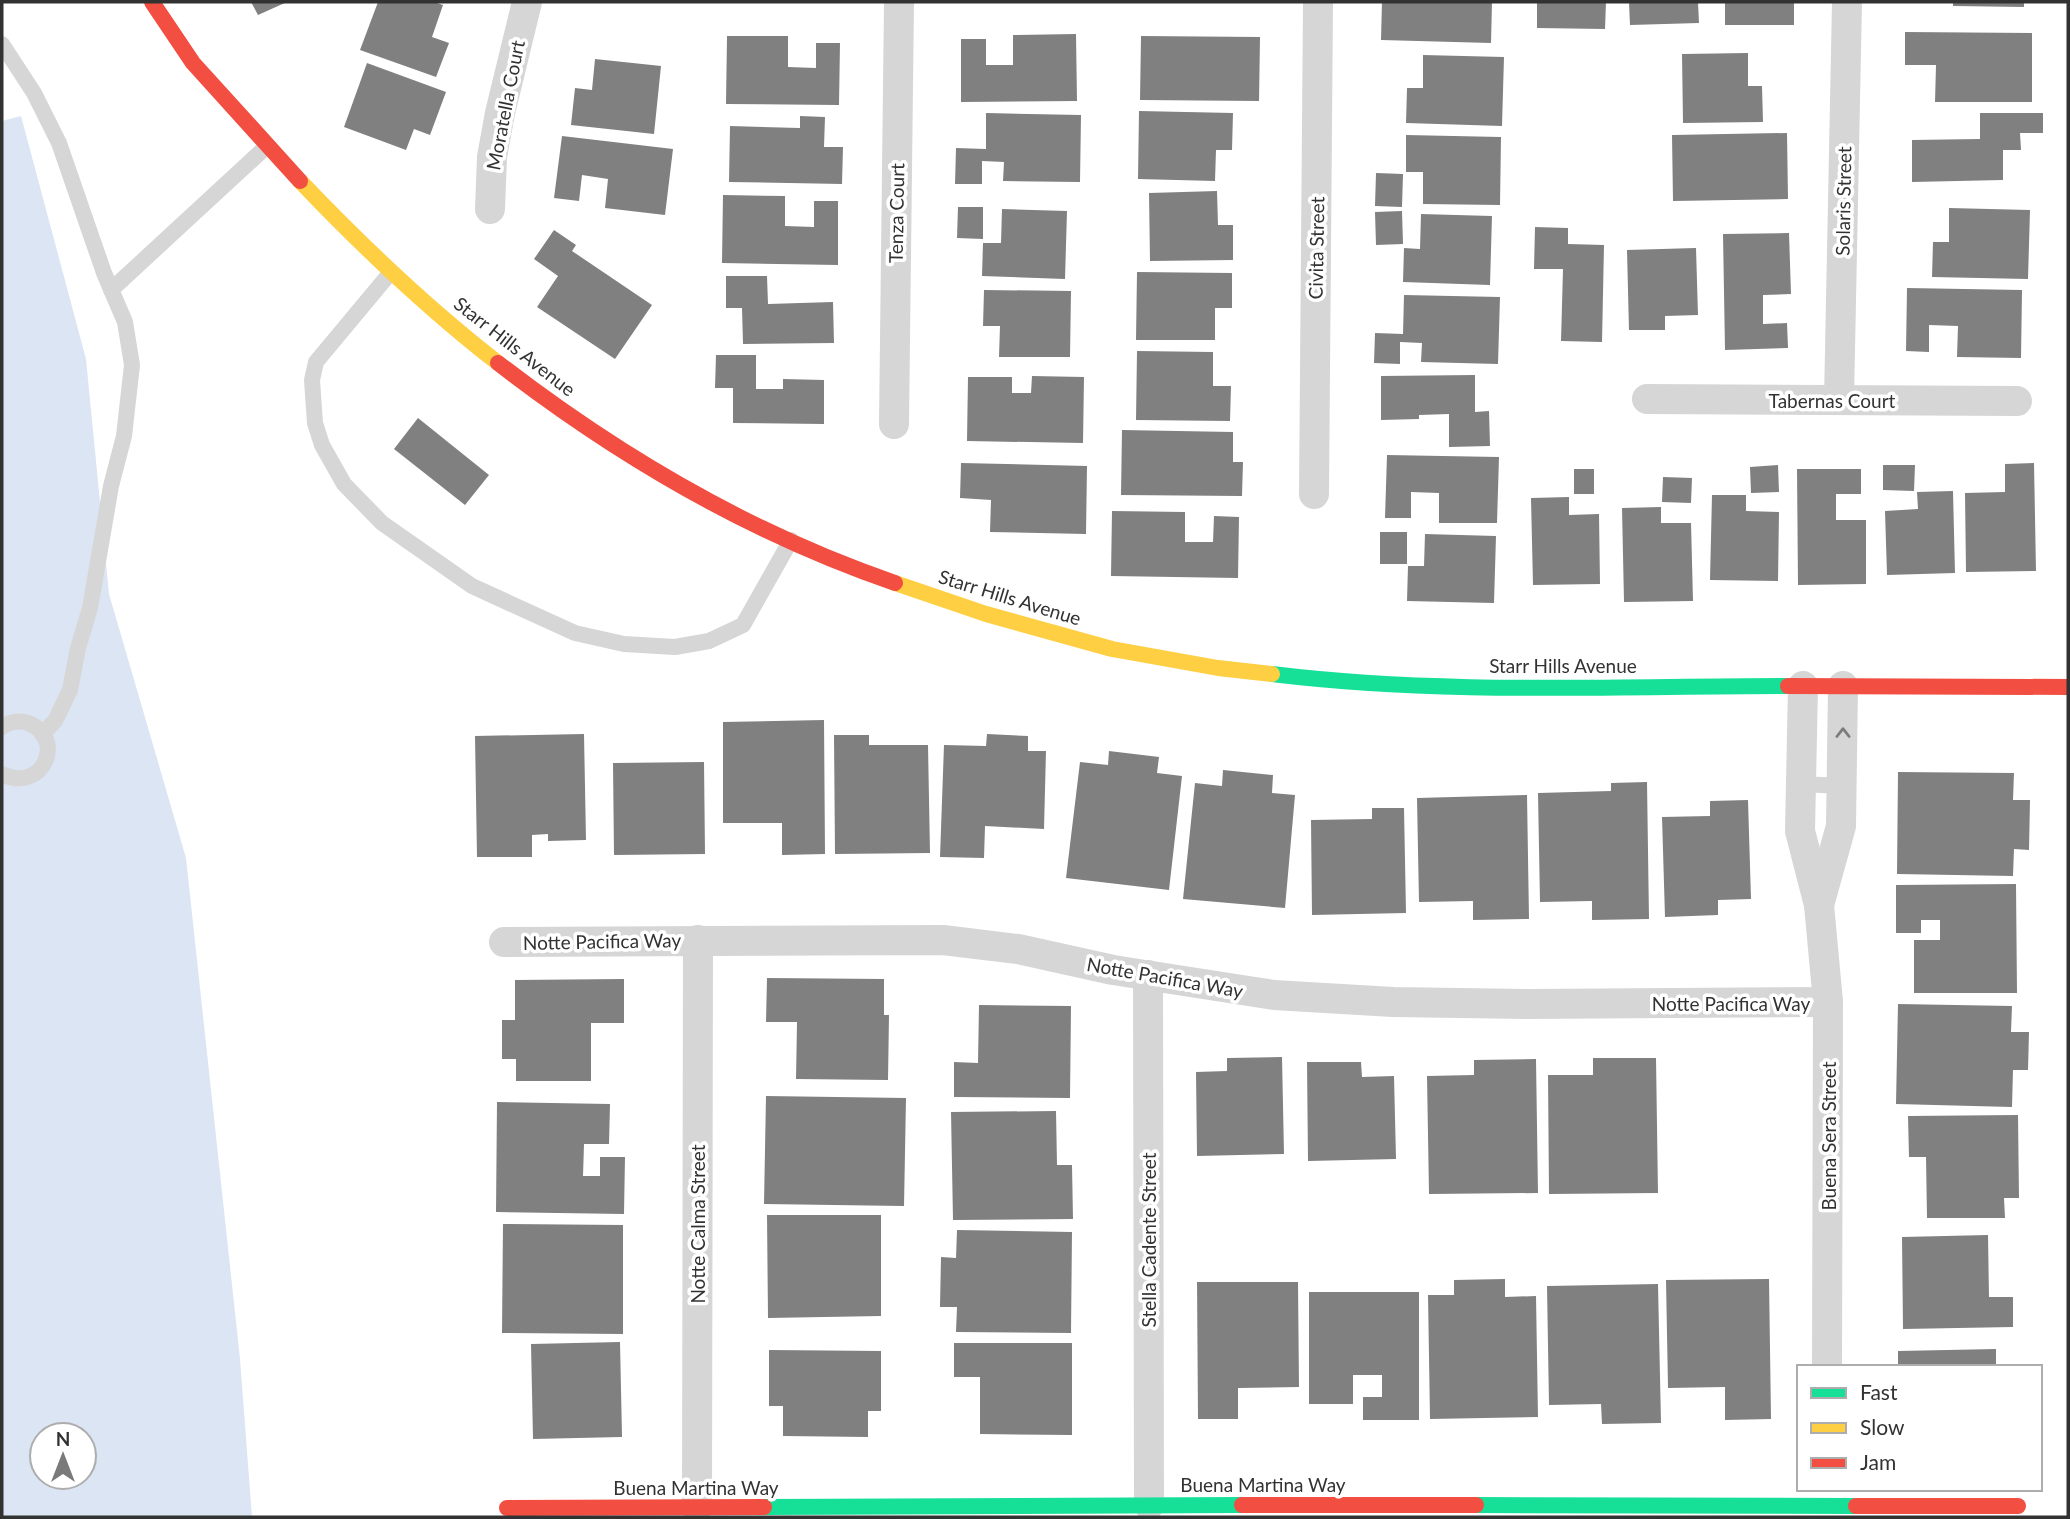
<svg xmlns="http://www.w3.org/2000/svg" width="2070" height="1519" font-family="Lato,sans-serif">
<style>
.water{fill:#dbe5f4;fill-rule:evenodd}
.building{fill:#808080}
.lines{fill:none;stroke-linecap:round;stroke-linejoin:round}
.lane{stroke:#d6d6d6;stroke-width:16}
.street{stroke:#d6d6d6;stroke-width:30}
.fast{stroke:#16e098;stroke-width:16}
.slow{stroke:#ffcf43;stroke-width:16}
.jam{stroke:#f24e42;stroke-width:16}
.oneway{stroke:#7c7c7c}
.labels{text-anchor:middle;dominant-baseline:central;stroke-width:7;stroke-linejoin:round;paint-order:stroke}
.street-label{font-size:19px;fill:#323232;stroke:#fff}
</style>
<rect width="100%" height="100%" fill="#fff"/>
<!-- water -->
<path class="water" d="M21 116 86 359 109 594 186 858 240 1359 252 1517H2V121ZM42 1435H84V1477H42Z"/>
<!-- building -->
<g class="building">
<polygon points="251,2 287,2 258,15"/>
<polygon points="378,2 434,2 443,5 432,37 449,43 436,77 360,50"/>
<polygon points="1382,2 1492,2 1491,43 1381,40"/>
<polygon points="1537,2 1606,2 1605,29 1537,28"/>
<polygon points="1629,2 1698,2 1699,23 1630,25"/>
<rect x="1725" y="2" width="69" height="23"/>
<polygon points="1953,2 2024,2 2024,7 1953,6"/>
<polygon points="1905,32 2032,33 2032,102 1935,102 1936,65 1905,65"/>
<polygon points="1076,34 1077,101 961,102 961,39 986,39 986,65 1013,65 1013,35"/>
<polygon points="727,36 788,36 788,67 816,68 816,43 840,43 839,105 726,104"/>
<polygon points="1141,36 1260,37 1259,101 1140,100"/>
<polygon points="1748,53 1748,86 1762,86 1763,122 1683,123 1682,54"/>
<polygon points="1423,55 1504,57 1502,126 1406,123 1407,88 1423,88"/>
<polygon points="595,59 661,66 654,134 571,125 575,88 592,90"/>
<polygon points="367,63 446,92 430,135 414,129 406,150 344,127"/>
<polygon points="1139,111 1233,113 1232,150 1216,150 1215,181 1138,179"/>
<polygon points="986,113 1081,115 1080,182 1003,181 1004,162 982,161 982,184 955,184 956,148 986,149"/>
<polygon points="1980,113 2043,113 2043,133 2020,133 2021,150 2003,150 2003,180 1912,182 1912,140 1980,139"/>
<polygon points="800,116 825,117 824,147 843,147 842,184 729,182 730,126 800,128"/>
<polygon points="1787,133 1788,199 1673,201 1672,135"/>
<polygon points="1406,135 1501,137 1500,205 1423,204 1423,172 1406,172"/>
<polygon points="562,136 673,149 665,215 605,208 608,179 582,175 579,201 554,198"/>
<polygon points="1376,173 1403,174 1402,207 1375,206"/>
<polygon points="1217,191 1218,225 1233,225 1233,260 1150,261 1149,193"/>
<polygon points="723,195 785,196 785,226 814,227 814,201 838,201 838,265 722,263"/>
<polygon points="958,207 983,207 983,239 957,238"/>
<polygon points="1949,208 2030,210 2028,279 1932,277 1933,242 1949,242"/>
<polygon points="1002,209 1067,211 1065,279 982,276 983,243 1001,243"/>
<polygon points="1402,211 1403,244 1376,245 1375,212"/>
<polygon points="1421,214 1492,216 1490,285 1403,282 1404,248 1420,249"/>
<polygon points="1535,227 1568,228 1568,244 1604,245 1602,342 1561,341 1563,269 1534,269"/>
<polygon points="554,230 576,245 572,251 652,305 615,359 537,307 558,276 534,259"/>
<polygon points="1789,233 1791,294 1763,295 1763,324 1787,323 1788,348 1725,350 1723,234"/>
<polygon points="1696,248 1698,315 1665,316 1665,330 1629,330 1627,250"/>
<polygon points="1137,272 1232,273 1232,308 1215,308 1215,340 1136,340"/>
<polygon points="726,276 767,276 768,304 833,302 834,343 743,344 742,308 726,308"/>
<polygon points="1907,288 2022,290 2021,358 1957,357 1958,326 1929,325 1929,352 1906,351"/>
<polygon points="984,290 1071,291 1070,357 999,357 1000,326 983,326"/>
<polygon points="1404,295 1500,297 1498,364 1421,362 1422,343 1400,342 1400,364 1374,363 1375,333 1403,334"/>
<polygon points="1137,351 1213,352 1213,386 1231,386 1230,421 1136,420"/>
<polygon points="716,355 756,355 756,389 783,389 783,379 824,380 824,424 733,423 733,388 715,388"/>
<polygon points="1475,375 1475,412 1489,411 1490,446 1449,447 1449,414 1419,415 1419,419 1381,420 1381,376"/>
<polygon points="1032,376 1084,377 1083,443 967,441 968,377 1012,377 1012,393 1031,393"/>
<polygon points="418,418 489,475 465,505 394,449"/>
<polygon points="1122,430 1233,432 1233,462 1243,462 1242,496 1121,495"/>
<polygon points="1387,455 1499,457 1497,523 1439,523 1439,493 1411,492 1411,518 1385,518"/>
<polygon points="961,463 1087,466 1086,534 990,532 991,500 960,498"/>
<polygon points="2034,463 2036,571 1966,572 1965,493 2005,492 2005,464"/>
<polygon points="1778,465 1779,492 1751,493 1750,467"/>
<polygon points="1883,465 1915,465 1914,491 1883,490"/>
<rect x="1574" y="469" width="20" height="25"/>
<polygon points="1797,469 1861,469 1861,494 1836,494 1836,520 1866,520 1866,584 1798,585"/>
<polygon points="1663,477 1692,478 1691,503 1662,502"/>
<polygon points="1953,491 1955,573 1887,575 1885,511 1918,509 1917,492"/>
<polygon points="1712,495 1746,495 1746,511 1779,512 1778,581 1710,580"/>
<polygon points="1569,497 1569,515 1599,514 1600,584 1533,585 1531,498"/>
<polygon points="1661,507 1661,523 1691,523 1693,601 1624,602 1622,508"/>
<polygon points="1112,511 1185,512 1185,542 1213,542 1214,516 1239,517 1238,578 1111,576"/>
<rect x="1380" y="532" width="27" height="32"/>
<polygon points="1425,534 1496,536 1494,603 1407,601 1408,566 1424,566"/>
<polygon points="824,720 825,854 782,855 782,823 723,823 723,722"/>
<polygon points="584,734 586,840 548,841 548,834 532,835 532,857 477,857 475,736"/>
<polygon points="987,734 1028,736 1028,751 1046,751 1044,829 985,826 984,858 940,857 944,745 986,746"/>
<polygon points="834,735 869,735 869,745 928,745 930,853 835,854"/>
<polygon points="1109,751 1159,757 1157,773 1182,776 1169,890 1066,878 1080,762 1108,765"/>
<polygon points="704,762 705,854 614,855 613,763"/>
<polygon points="1223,770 1273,775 1272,793 1295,795 1285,908 1183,899 1195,783 1222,786"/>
<polygon points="1898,772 2014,773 2013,800 2030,800 2029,850 2014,849 2013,876 1897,874"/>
<polygon points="1647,782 1649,919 1592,920 1592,901 1540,902 1538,793 1611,791 1611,783"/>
<polygon points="1527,795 1529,919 1473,920 1473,901 1419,902 1417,798"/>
<polygon points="1748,800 1751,899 1718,900 1718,915 1665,917 1662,817 1710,816 1710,801"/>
<polygon points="1372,808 1404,808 1406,913 1312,915 1311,820 1372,819"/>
<polygon points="2016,884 2017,993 1914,993 1914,940 1940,940 1940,920 1921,920 1921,933 1896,933 1896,885"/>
<polygon points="767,978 884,979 884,1015 889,1015 888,1080 796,1079 797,1022 766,1022"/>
<polygon points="624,979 624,1023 591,1023 591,1081 516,1081 516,1059 502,1059 502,1020 515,1020 515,980"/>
<polygon points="1898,1004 2012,1006 2011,1032 2029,1032 2028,1070 2013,1070 2012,1107 1896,1104"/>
<polygon points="979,1005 1071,1006 1070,1098 954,1097 954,1062 978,1063"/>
<polygon points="1282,1057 1284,1154 1197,1156 1196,1072 1227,1071 1227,1058"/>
<polygon points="1593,1058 1656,1058 1658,1193 1549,1194 1548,1075 1593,1075"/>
<polygon points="1536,1059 1538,1193 1429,1194 1427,1076 1474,1075 1474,1060"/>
<polygon points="1307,1062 1361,1062 1362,1077 1394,1076 1396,1159 1308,1161"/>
<polygon points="766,1096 906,1098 904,1206 764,1204"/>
<polygon points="497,1102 610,1104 609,1144 584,1144 583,1176 600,1176 600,1157 625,1157 624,1214 496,1212"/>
<polygon points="1056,1111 1057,1165 1072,1165 1073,1219 953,1220 951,1112"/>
<polygon points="2018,1115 2019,1198 2004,1198 2005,1218 1927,1218 1926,1157 1909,1157 1908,1116"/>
<polygon points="767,1215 881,1215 881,1316 768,1318"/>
<polygon points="503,1224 623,1225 623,1334 502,1333"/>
<polygon points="957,1230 1072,1232 1071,1333 956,1332 957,1307 940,1307 941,1257 956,1258"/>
<polygon points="1988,1235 1989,1297 2013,1297 2013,1327 1903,1329 1902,1237"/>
<polygon points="1505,1279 1505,1297 1536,1296 1538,1417 1430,1419 1428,1295 1454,1295 1454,1280"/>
<polygon points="1769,1279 1771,1419 1725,1420 1725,1387 1668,1388 1666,1280"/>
<polygon points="1197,1282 1298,1282 1299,1387 1238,1388 1238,1419 1198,1419"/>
<polygon points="1658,1284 1661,1423 1602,1424 1601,1404 1549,1405 1547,1286"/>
<polygon points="1309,1292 1419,1292 1419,1420 1363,1420 1363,1397 1382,1397 1382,1375 1353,1375 1353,1404 1309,1404"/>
<polygon points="620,1342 622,1437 533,1439 531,1344"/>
<polygon points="954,1343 1072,1343 1072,1435 980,1434 980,1377 954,1377"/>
<polygon points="1996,1349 1996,1367 1898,1367 1898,1351"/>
<polygon points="769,1350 881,1351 881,1411 868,1411 868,1437 783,1436 783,1406 769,1406"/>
</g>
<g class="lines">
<!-- lane -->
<g class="lane">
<polyline points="2,44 34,93 59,143 104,273 125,322 132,365 124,436 111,486 90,608 78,648 70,690 55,721 42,734"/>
<polyline points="391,272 316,362 312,380 315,423 322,445 344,484 382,523 472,586 575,633 624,644 675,647 709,641 743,625 791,540"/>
<polyline points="111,290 267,146"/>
<path d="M2 727C9 722 19 720 28 723 67 738 43 794 2 774"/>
<polyline points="1801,784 1842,786"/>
</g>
<!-- street -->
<g class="street">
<polyline points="490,209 492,157 500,113 527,2"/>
<polyline points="1647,399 2017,401"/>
<polyline points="1839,400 1847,2"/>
<polyline points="894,424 899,2"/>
<polyline points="1314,494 1318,2"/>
<polyline points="1803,686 1800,831 1819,905 1828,1002 1827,1367"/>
<polyline points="1819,905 1841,826 1843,686"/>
<polyline points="504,942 943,940 1018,949 1113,970 1274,995 1393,1002 1528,1004 1828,1002"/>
<polyline points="1148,975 1149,1505"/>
<polyline points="697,1508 698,940"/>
</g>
<!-- fast -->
<g class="fast">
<path d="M1272 674C1443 695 1616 686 1788 686"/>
<polyline points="1476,1505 1856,1506"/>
<polyline points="764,1507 1242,1505"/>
</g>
<!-- slow -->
<g class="slow">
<path d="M300 181C362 246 427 308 498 363"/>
<polyline points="895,583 986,614 1112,649 1218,668 1272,674"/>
</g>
<!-- jam -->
<g class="jam">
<polyline points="152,2 193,63 300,181"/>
<path d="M498 363C617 455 752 534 895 583"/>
<polyline points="1788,686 2068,687"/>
<polyline points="1242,1505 1476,1505"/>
<polyline points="1856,1506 2018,1506"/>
<polyline points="507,1508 764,1507"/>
</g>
</g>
<!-- one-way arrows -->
<defs><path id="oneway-chevron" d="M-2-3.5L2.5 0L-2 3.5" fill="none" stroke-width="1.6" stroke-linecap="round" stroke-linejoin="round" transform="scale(1.75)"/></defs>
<use class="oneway" href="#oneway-chevron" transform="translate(1843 733) rotate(-90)"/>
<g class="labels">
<!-- street labels -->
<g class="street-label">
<text transform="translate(505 105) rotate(-79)">Moratella Court</text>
<text transform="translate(1843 201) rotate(-89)">Solaris Street</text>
<text transform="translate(896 213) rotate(-89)">Tenza Court</text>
<text transform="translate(1316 248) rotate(-89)">Civita Street</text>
<text transform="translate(515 346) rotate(38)">Starr Hills Avenue</text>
<text x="1832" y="400">Tabernas Court</text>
<text transform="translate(1010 597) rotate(17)">Starr Hills Avenue</text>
<text x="1563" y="665">Starr Hills Avenue</text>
<text transform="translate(602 941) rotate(-1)">Notte Pacifica Way</text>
<text transform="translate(1165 977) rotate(10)">Notte Pacifica Way</text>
<text x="1731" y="1003">Notte Pacifica Way</text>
<text transform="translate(1828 1136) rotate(-90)">Buena Sera Street</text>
<text transform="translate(697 1224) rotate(-90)">Notte Calma Street</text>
<text transform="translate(1148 1240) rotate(-90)">Stella Cadente Street</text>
<text x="1263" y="1484">Buena Martina Way</text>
<text x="696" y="1487">Buena Martina Way</text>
</g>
</g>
<!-- border -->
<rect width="2070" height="1519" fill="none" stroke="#323232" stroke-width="7"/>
<!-- legend -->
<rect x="1797" y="1365" width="245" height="126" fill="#ffffff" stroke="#adadad" stroke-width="2"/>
<rect x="1811" y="1388" width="35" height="10" fill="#16e098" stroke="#adadad" stroke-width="2"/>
<text x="1860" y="1400" font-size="21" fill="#323232">Fast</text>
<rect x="1811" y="1423" width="35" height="10" fill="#ffcf43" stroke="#adadad" stroke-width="2"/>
<text x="1860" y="1435" font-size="21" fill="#323232">Slow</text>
<rect x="1811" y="1458" width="35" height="10" fill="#f24e42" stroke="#adadad" stroke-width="2"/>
<text x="1860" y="1470" font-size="21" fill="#323232">Jam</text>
<!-- north arrow -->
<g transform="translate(63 1456)"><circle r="33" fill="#ffffff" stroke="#adadad" stroke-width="2"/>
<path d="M0-5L12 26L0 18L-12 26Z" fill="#7a7a7a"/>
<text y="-10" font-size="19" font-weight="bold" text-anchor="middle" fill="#323232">N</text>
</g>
</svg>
